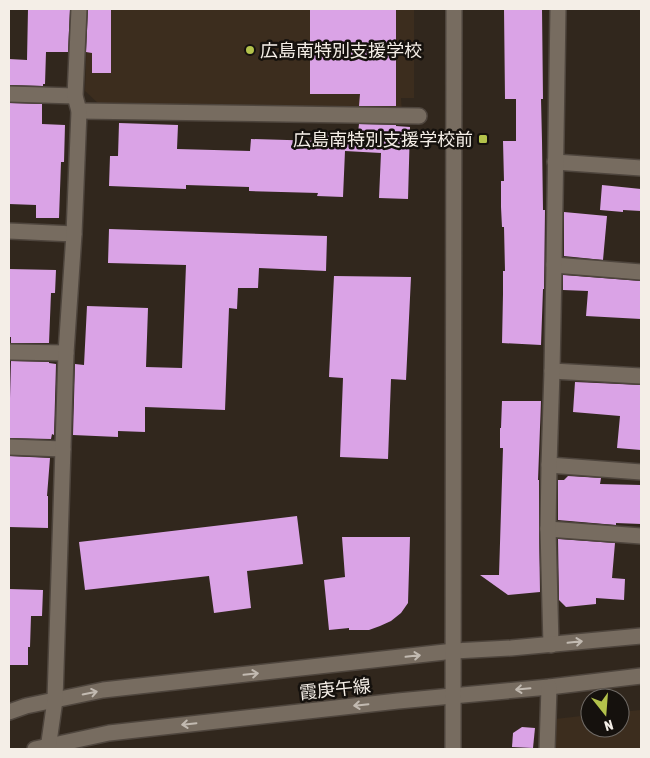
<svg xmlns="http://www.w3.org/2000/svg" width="650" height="758" font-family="'Asap Condensed','Noto Sans JP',sans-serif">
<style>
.built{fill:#3c2d1e}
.building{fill:#daa3e6}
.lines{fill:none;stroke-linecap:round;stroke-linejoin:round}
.minor-casing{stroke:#4e453d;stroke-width:18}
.minor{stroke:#776c60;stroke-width:15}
.oneway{stroke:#c2bab1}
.poi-dot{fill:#b3c24b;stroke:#15110d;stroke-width:2}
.labels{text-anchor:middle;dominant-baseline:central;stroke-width:5;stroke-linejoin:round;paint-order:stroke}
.poi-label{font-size:18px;fill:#f4eee7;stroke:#15110d;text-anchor:start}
.street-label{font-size:18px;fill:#f4eee7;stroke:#15110d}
</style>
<rect width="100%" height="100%" fill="#31271d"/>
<!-- built -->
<g class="built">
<polygon points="88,9 414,9 414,98 401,98 402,112 100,105 85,91"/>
<polygon points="641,710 641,749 553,749 555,719 590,715 590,728 620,728 620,712"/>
</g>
<!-- building -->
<g class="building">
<polygon points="28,9 70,9 68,52 46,52 45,84 43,84 43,86 9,85 9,59 27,60"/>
<polygon points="88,9 111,9 111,73 92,73 92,53 86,52"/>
<polygon points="310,9 396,9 396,106 359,106 360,94 310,94"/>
<polygon points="504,9 542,9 543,99 541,99 542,141 543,210 545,210 544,289 543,289 541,345 502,343 503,294 503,271 505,271 504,227 502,227 501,207 501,181 504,181 503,141 516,141 516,99 505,99"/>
<polygon points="9,103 42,104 42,124 65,125 64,162 61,162 59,218 36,218 36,205 9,204"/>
<polygon points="119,123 178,125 177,149 250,151 251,139 320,141 320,132 358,133 359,124 396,125 396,126 410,127 408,199 379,198 381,153 345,151 343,197 317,196 318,193 249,191 249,187 186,185 186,189 109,186 110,156 118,156"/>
<polygon points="602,185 641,189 641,211 623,210 623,212 600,210"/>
<polygon points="564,212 607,216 603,260 564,256"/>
<polygon points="109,229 327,236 326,271 259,268 258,288 238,288 237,309 229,308 225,410 145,407 145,432 118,431 118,437 73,435 75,364 84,365 87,306 148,308 146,367 182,368 186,265 108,263"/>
<polygon points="9,269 56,270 55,293 51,293 49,343 11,343 11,337 9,337"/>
<polygon points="563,275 641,281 641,319 586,316 588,291 563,290"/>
<polygon points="334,276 411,277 406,380 391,379 388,459 340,457 343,378 329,377"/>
<polygon points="11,361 49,362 49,363 56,364 54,435 52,434 51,439 9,438 9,398 10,398"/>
<polygon points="575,382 641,385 641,450 617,448 620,416 573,412"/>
<polygon points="502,401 541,401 538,480 539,480 539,529 540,592 508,595 480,575 499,575 503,448 500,448 500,428 501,428"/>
<polygon points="9,456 50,458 47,496 48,496 48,528 9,527"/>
<polygon points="568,476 601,478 600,484 641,485 641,524 616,523 616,525 558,520 558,480 564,480"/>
<polygon points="297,516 303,564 247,571 251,608 214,613 209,576 85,590 79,542"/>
<polygon points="342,537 410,537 408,603 401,613 391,621 380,626 369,630 349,630 349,628 329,630 324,580 345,577"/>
<polygon points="558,539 615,543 612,578 625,579 624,600 596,598 596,604 566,607 559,600"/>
<polygon points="9,589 43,590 42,616 31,616 30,647 28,647 28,665 9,665"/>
<polygon points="522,727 535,728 533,748 512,747 513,733"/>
</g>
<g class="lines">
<!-- minor casing -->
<g class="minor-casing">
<g id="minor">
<polyline points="9,94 75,96"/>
<polyline points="79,111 419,116"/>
<polyline points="555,162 641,168"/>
<polyline points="9,231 74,234"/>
<polyline points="554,265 641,272"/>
<polyline points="9,352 66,353"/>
<polyline points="552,371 641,376"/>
<polyline points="9,447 63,449"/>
<polyline points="549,465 641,472"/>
<polyline points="548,529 641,536"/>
<polyline points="551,645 548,529 549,465 552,371 554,265 558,9"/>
<polyline points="9,712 26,706 103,690 454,651 511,648 641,636"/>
<polyline points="35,749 109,733 398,701 549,687 641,676"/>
<polyline points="48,749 55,700 66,353 74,234 79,111 75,96 79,9"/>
<polyline points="453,749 454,9"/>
<polyline points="547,749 549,687"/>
</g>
</g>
<!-- minor -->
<use href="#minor" class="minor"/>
</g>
<!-- one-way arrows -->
<defs><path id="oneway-shaft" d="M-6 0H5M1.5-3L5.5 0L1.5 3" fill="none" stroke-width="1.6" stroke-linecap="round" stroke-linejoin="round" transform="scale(1.25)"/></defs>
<g class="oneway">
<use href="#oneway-shaft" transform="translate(575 642) rotate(-6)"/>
<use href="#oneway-shaft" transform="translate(413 656) rotate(-6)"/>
<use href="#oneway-shaft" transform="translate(251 674) rotate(-6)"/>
<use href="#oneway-shaft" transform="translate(523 689) rotate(175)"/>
<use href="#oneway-shaft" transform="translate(90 693) rotate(-11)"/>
<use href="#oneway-shaft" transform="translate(361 705) rotate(174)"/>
<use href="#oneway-shaft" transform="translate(189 724) rotate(174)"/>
</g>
<!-- markers -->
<g class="poi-dot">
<circle cx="250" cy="50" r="5"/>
<rect x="478" y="134" width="10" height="10" rx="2.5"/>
</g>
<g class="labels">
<!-- poi labels -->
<g class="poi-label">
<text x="260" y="50">広島南特別支援学校</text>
<text x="473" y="139" text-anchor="end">広島南特別支援学校前</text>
</g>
<!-- street labels -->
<g class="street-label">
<text transform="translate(335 689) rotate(-6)">霞庚午線</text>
</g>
</g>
<!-- border -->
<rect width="650" height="758" fill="none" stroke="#f4eee7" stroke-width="20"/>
<!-- north arrow -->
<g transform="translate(605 713) rotate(163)"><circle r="24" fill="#15110d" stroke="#6e6964"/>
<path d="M0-4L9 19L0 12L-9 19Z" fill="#b3c24b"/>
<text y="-8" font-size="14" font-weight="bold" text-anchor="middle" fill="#f4eee7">N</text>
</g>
</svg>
